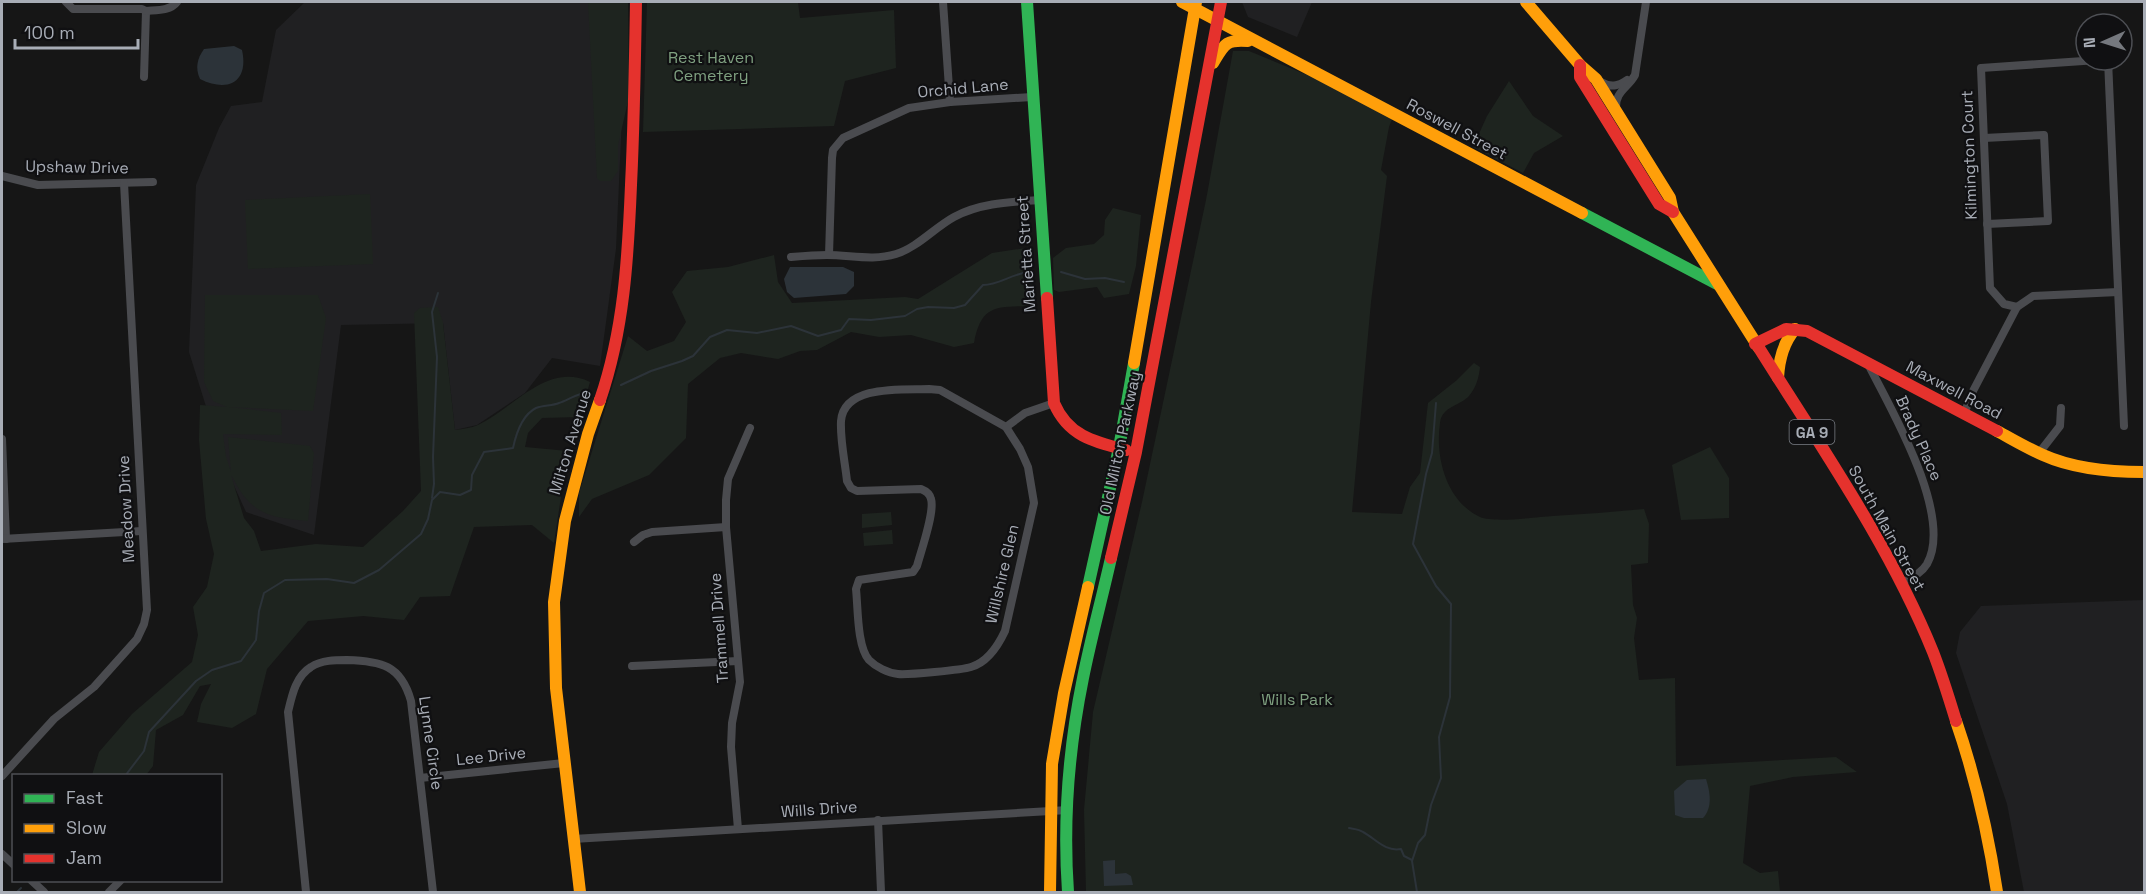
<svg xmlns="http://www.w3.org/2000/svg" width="2146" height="894" font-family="'Space Grotesk',sans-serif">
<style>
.built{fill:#202022}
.green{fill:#1e241f}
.water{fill:#2c3339}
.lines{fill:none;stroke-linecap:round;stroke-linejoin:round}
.stream{stroke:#2c3339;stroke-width:2}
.street{stroke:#4a4b4f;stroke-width:8}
.fast{stroke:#30b455;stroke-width:12}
.slow{stroke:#ff9f0a;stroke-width:12}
.jam{stroke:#e5322d;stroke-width:12}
.labels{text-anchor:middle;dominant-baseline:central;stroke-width:4.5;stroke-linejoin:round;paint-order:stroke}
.shield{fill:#101012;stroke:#7a7e85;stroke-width:1.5}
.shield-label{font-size:15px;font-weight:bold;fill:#a8adb6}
.park-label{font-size:16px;fill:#7fa080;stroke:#101012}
.street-label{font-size:16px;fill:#a8adb6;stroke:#101012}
</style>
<rect width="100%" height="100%" fill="#161616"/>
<!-- built -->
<g class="built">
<polygon points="305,2 624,2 625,49 616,249 600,366 552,358 525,393 477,425 455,430 443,323 341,325 314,535 246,512 224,464 189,352 196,185 219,128 231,106 262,102 276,30"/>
<polygon points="1242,2 1312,2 1297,37 1248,17"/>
<polygon points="2144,600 2144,892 2024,892 2007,804 1956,653 1960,632 1981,606"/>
</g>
<!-- green -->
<g class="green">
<polygon points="588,2 628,2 629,97 618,145 618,171 611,181 600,181 597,178"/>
<polygon points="647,2 798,2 800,18 894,10 896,68 845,81 834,126 643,132"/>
<path d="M1233 51H1249L1322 81 1392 119 1389 127 1381 170 1387 176 1371 302 1352 512 1402 514 1410 487 1420 473 1428 403 1457 380 1474 363 1480 367C1479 377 1476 388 1469 396 1460 406 1442 406 1440 423 1435 457 1446 501 1480 517 1494 523 1537 517 1553 516 1583 514 1613 512 1644 509L1649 524 1648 563 1631 565 1633 605 1637 618 1634 638 1639 680 1675 678 1676 766 1836 757 1857 772 1793 777 1750 786 1743 863 1760 873 1778 871 1780 892H1086L1084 810 1093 712 1142 502 1206 200Z"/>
<polygon points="1509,81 1533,116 1563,136 1534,153 1523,173 1473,147 1487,116"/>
<polygon points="370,194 373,264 248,269 245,200"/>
<polygon points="1113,208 1141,215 1136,266 1129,294 1104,298 1097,287 1059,292 1054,290 1053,258 1066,248 1094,244 1104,235 1105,220"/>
<path d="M1032 247 1033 289 1029 306C996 307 981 305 974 343L954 347 911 335 879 337 851 332 817 350 800 351 778 359 741 353 720 358 688 384 686 438 649 475 592 499 579 517V493L628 336 647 351 674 341 686 322 672 292 687 271 728 267 774 255 778 282 792 303 905 297 918 299 992 253Z"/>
<path d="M205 295H318L326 318 313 411 229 407 281 413 282 435 223 434 226 457 231 472 228 437 310 446 314 453 308 521C281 518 261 518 243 495 238 489 235 480 231 475L244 518 254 531 261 551 316 544 363 547 403 511 421 491 414 313 420 308 438 307 443 323 455 430C462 429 471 428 478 425 513 409 547 361 590 382L580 417 542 418 528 433 525 447 568 451 554 543 532 525 474 527 450 596 420 597 404 620 363 616 308 621 267 669 256 714 232 728 197 722 201 704 211 684 200 686 183 715 156 730 153 766 146 775H92L99 752 132 714 192 662 198 635 193 607 207 587 214 554 206 519 199 440 200 405 227 407 213 401 204 382Z"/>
<polygon points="1710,447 1729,478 1729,518 1681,520 1672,465"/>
<polygon points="891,512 892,525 862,528 862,514"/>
<polygon points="892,530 893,544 864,546 863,533"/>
</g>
<!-- water -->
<g class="water">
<path d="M234 46 242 50C249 82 228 93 200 79 195 68 197 59 204 49Z"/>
<polygon points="790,267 843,267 854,272 854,286 846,294 794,298 787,292 784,279"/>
<path d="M1706 779C1710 792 1713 807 1703 818H1684L1675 815 1674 791 1687 780Z"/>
<polygon points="1115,860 1115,874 1126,873 1131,876 1133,885 1104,886 1103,861"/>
</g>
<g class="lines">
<!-- stream -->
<g class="stream">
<polyline points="1061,272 1085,279 1105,278 1124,282"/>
<path d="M621 385 651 371 682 361 693 356 710 337 727 330 757 333 791 326 818 336 841 330 849 319 871 320 905 316 917 309 928 307 954 308 965 305 983 285C999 285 1011 274 1029 272"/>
<polyline points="432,498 434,484 433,457 437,357 432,312 438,293"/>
<path d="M125 776 144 751 149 732 196 681 212 670 241 661 256 640 259 611 264 593 285 580 327 579 354 583 379 570 421 534 428 519 432 500 440 492 460 495 471 490 472 475 484 452 513 448C516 434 522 415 536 408 544 405 552 406 559 403 566 401 573 396 581 394"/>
<path d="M1349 828C1353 829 1359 829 1363 832 1376 839 1385 852 1401 849L1404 856 1412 860"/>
<polyline points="17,892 21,888"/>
<polyline points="1417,892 1412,861 1418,843 1425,835 1431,805 1441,778 1439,737 1450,697 1451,604 1436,586 1413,544 1426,474 1432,453 1436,403"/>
</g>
<!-- street -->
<g class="street">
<polyline points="66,2 73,9 142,9 146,11 144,77"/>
<polyline points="943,2 950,102"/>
<path d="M146 11C157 10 170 11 177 2"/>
<polyline points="2108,60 2124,426"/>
<path d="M1601 82C1611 88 1618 86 1627 80"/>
<path d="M1616 109C1615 91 1628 88 1635 75L1646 2"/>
<polyline points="1984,138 2044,135 2048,221 1987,224"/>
<polyline points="2,176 38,185 153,182"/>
<polyline points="829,255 832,158 833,150 843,138 909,108 950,102 1032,97"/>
<path d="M791 257C803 256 815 255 827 255 851 255 873 261 896 254 918 247 934 228 954 217 980 203 1010 202 1039 200"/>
<polyline points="2017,307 2033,296 2118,292"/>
<path d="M1868 364C1891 409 1954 516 1927 564 1921 574 1910 578 1901 583"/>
<path d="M929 389 940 390 1006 427 1020 449 1028 467 1034 503 1005 631C998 646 988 662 971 667 962 670 907 675 898 674 888 673 876 667 869 660 857 647 858 607 856 589L859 580 913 572 917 566C921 551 935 512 931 499 930 494 926 491 921 489L857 491 851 488 847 481C845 462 840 440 841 421 844 384 904 390 929 389Z"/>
<polyline points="1964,414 1973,391 2017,307 2004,304 1990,288 1981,68 2098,60"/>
<polyline points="1006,427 1025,413 1054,403"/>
<polyline points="2,439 6,539"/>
<polyline points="2039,453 2060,426 2061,408"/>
<polyline points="2,539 142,531"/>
<polyline points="634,542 643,535 652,532 726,527"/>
<polyline points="632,666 738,661"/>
<polyline points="2,776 54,719 94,687 137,639 144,624 147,610 124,183"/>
<polyline points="420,778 564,763"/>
<polyline points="878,820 881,892"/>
<polyline points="738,829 731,747 732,723 740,682 726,527 726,500 728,479 750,428"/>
<polyline points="573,839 1068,810"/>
<polyline points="2,854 14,865"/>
<polyline points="31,880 44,892"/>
<polyline points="109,892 121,880"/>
<path d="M306 892 288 712C292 695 296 676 311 667 322 660 335 660 347 660 381 661 401 665 411 701L433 892"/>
</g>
<!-- fast -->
<g class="fast">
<polyline points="1027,2 1047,298"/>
<polyline points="1582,213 1717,284"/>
<polyline points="1088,587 1119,448 1134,363"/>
<path d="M1068 892C1063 821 1069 747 1083 678 1091 638 1102 598 1111 558"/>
</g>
<!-- slow -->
<g class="slow">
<polyline points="1182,2 1582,213"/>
<polyline points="1526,2 1580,65 1596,79 1670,198 1673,212 1759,348"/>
<path d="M1213 63C1224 45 1225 39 1248 41"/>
<polyline points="1134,363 1196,2"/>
<path d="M1778 378C1779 359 1783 343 1795 329"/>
<path d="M1997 431C2012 439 2027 448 2043 455 2074 469 2110 472 2144 472"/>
<path d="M1956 721C1976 779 1988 832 1997 892"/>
<polyline points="580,892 556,688 554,602 565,521 588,434 600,400"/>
<polyline points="1050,892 1052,764 1064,693 1088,587"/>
</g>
<!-- jam -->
<g class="jam">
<polyline points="1580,65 1580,77 1659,204 1673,212"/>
<path d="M1047 298 1054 403C1068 436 1094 442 1126 450"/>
<polyline points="1755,344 1786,329 1807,331 1997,431"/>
<path d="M1759 348C1821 447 1889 544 1933 652 1942 675 1949 698 1956 721"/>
<path d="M600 400C624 330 628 258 631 185 634 124 635 63 636 2"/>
<polyline points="1111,558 1136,452 1221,2"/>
</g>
</g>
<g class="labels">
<!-- shield labels -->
<rect class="shield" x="1789.5" y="420" width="45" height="24" rx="4.5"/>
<g class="shield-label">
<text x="1812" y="432">GA 9</text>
</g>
<!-- park labels -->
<g class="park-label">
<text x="711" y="57">Rest Haven<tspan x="711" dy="18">Cemetery</tspan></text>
<text x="1297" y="699">Wills Park</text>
</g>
<!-- street labels -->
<g class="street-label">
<text transform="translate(963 88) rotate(-5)">Orchid Lane</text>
<text transform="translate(1457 129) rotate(28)">Roswell Street</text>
<text transform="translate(1969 155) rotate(-92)">Kilmington Court</text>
<text transform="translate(77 167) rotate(1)">Upshaw Drive</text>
<text transform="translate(1026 254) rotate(-94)">Marietta Street</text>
<text transform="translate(1954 390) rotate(28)">Maxwell Road</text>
<text transform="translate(1919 438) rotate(66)">Brady Place</text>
<text transform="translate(570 442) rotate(-73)">Milton Avenue</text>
<text transform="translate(1120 443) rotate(-78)">Old Milton Parkway</text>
<text transform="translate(126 509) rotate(-93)">Meadow Drive</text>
<text transform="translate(1887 528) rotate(61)">South Main Street</text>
<text transform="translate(1002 574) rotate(-77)">Willshire Glen</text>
<text transform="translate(719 628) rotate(-94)">Trammell Drive</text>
<text transform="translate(431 743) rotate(82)">Lynne Circle</text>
<text transform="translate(491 756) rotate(-6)">Lee Drive</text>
<text transform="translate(819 809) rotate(-4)">Wills Drive</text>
</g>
</g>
<!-- border -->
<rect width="2146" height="894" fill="none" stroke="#a8adb6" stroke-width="6"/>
<!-- legend -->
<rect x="12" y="774" width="210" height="108" fill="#101012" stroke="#4d4f54" stroke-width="1.5"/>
<rect x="24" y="794" width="30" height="9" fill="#30b455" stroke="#4d4f54" stroke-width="1.5"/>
<text x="66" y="804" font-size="18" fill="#a8adb6">Fast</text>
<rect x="24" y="824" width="30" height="9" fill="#ff9f0a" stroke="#4d4f54" stroke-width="1.5"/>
<text x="66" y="834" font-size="18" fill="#a8adb6">Slow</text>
<rect x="24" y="854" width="30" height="9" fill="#e5322d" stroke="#4d4f54" stroke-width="1.5"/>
<text x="66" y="864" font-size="18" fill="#a8adb6">Jam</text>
<!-- north arrow -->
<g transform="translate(2104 42) rotate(267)"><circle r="28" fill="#101012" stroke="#4d4f54" stroke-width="1.5"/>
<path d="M0-4.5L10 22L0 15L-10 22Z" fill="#75787e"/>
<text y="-9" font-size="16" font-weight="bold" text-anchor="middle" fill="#a8adb6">N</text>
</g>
<!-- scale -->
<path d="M15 39v9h123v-9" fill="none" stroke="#a8adb6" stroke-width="3"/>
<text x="24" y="39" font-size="18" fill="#a8adb6" stroke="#101012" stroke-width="4.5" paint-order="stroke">100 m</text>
</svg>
